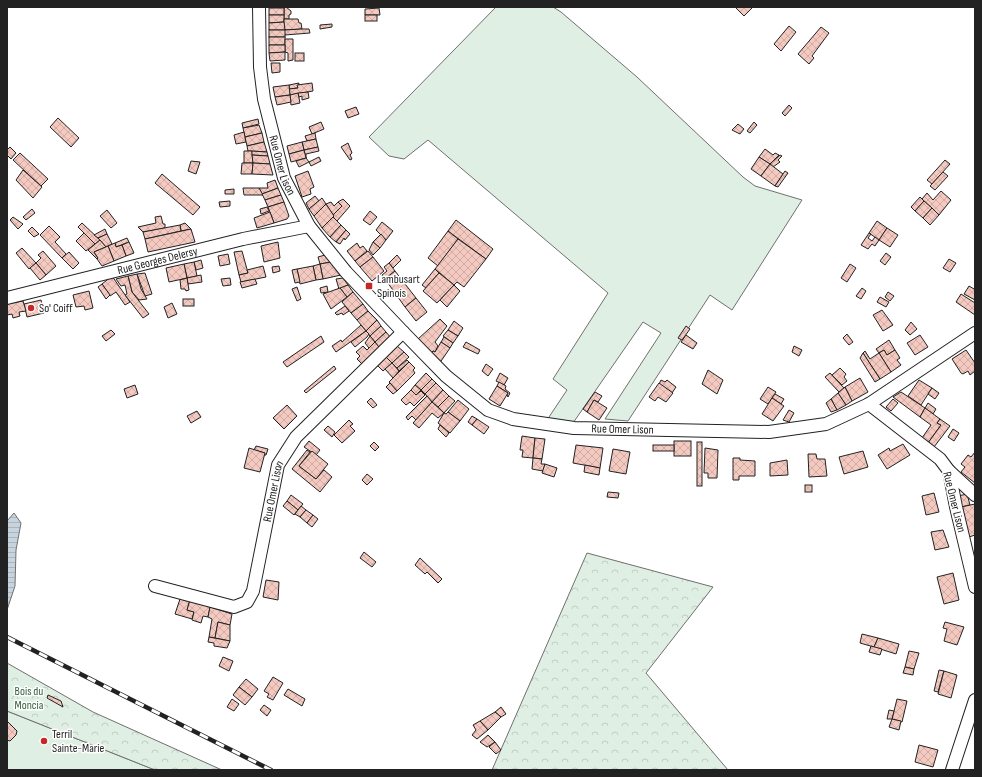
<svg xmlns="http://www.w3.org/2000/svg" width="982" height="777" font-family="'Sofia Sans Condensed',sans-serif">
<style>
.grass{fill:#e0efe3;stroke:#6f6f6f}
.forest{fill:url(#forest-crowns);stroke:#6f6f6f}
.water{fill:url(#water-rules);stroke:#6f6f6f}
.building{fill:url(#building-cross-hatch);stroke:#222}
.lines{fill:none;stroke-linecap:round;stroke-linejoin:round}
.minor-casing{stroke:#222;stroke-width:14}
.minor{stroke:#fff;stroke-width:12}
.rail-casing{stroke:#222;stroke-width:4.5}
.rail{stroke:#fff;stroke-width:3;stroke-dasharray:9;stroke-linecap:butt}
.poi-dot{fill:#c62828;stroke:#fff;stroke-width:1.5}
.labels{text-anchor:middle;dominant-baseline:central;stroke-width:3;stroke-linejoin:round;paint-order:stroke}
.street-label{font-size:12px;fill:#222;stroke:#fff}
.poi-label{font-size:12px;fill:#222;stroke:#fff;text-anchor:start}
.park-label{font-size:12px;fill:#2f5e38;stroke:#fff}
</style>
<defs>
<pattern id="forest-crowns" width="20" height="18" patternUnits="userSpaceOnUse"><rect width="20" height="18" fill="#e0efe3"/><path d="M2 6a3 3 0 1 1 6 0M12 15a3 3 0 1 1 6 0" fill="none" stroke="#c0cdc2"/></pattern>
<pattern id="water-rules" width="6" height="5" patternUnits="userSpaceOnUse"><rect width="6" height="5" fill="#c7d3dd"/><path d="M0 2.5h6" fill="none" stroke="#abb5bd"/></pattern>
<pattern id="building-cross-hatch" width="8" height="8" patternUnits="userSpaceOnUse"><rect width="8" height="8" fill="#f3c9c0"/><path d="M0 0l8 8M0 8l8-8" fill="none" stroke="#d0aca5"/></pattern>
</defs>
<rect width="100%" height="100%" fill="#fff"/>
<!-- grass -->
<g class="grass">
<polygon points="496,7 553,7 561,12 637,77 743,177 755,186 802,200 732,310 710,295 628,421 605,419 661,333 643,322 573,423 547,420 567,390 553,379 608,293 428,140 404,159 389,156 369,137"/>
<polygon points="7,711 155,770 7,770"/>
</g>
<!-- forest -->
<g class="forest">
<polygon points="587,553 713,587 646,673 728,770 492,770"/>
<polygon points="7,663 93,712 222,770 155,770 7,711"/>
</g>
<!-- water -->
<polygon class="water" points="14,513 21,523 16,550 15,586 7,610 7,521"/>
<!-- building -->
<g class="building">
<polygon points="286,7 291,11 291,14 289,15 289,19 284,19 284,8"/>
<polygon points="735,7 753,7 744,16"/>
<rect x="269" y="8" width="15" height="7"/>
<polygon points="379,8 380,15 365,15 365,9"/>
<polygon points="269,15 284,15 284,22 269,23"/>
<rect x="365" y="15" width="12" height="6"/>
<polygon points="284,19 298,19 299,23 301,23 302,29 284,30"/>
<polygon points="284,22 285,30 269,30 269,23"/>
<polygon points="332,24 332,27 320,29 320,25"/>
<polygon points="789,26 796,32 781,51 774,44"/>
<polygon points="821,27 829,33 812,56 814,58 809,64 798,54"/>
<polygon points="302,29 309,29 310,33 285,35 284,30"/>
<rect x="269" y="30" width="16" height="7"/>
<rect x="269" y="37" width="16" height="8"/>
<polygon points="285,39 293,39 293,60 288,61 288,53 285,52"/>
<polygon points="269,45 285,45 285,52 269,53"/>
<polygon points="285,52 285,60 270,61 269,53"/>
<rect x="295" y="53" width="9" height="8"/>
<polygon points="271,63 280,63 280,72 272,73"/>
<polygon points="299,83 298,88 289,89 289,85"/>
<polygon points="312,83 313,91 290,95 289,89 298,88 297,85"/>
<polygon points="289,85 290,95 275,97 273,87"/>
<polygon points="308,92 309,98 302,100 302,96 299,97 298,93"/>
<polygon points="298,93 300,103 291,105 290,95"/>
<polygon points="290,95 291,102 277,105 275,97"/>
<polygon points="789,105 792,108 785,116 782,113"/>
<polygon points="356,107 359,114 348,118 345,111"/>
<polygon points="58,118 79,138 71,147 50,127"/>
<polygon points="258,119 259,124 243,128 242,123"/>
<polygon points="321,122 324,129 312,134 309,127"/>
<polygon points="754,122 757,125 750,133 747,131"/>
<polygon points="738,124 744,129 740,134 732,130"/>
<polygon points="259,125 262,133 245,137 243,128"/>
<polygon points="244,132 246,142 236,144 234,135"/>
<polygon points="262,133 264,142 247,146 245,137"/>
<polygon points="315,133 316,139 307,141 305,136"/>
<polygon points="316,139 318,147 304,150 302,142"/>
<polygon points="264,142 267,152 248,151 247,146"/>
<polygon points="302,142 304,150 289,154 287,146"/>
<polygon points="348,143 352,153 350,155 352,159 350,160 341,147"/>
<polygon points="10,147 16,153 11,159 7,155 7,150"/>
<polygon points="318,147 319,151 306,154 306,158 304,150"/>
<polygon points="765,149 773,155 775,153 779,155 770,164 759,157"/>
<polygon points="304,150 306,158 291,162 289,154"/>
<polygon points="244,151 252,151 253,163 244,163"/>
<polygon points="252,151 267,152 268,156 252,155"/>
<polygon points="20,153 48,179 41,186 13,160"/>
<polygon points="252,155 268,156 270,164 253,163"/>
<polygon points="780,155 782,156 778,160 780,162 773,167 770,164"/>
<polygon points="319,157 321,161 311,166 309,162"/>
<polygon points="759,157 770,164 761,176 751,169"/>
<polygon points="306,158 309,162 299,167 296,161"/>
<polygon points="945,160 950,164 932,184 927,180"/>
<polygon points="191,161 200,162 196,174 188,171"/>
<polygon points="242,163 253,163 252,174 241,174"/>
<polygon points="253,163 270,164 273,175 252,174"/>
<polygon points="770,164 783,174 775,186 761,176"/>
<polygon points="23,170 42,187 33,198 16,180"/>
<polygon points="308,171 314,187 310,189 311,194 302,197 295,176"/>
<polygon points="785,171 788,173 778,187 775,186"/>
<polygon points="943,172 948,176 935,190 930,186"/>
<polygon points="162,174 200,207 193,215 155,183"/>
<polygon points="275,180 278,188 262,194 259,188 268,188 267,183"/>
<polygon points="243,188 259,188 263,195 244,195"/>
<polygon points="278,188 281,195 265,200 262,194"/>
<polygon points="234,189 234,194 225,194 225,190"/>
<polygon points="941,191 951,200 939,215 922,199 927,193 933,200"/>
<polygon points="281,195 284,202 268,207 265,200"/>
<polygon points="315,196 319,201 309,209 306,203"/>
<polygon points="920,197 924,201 915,211 911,207"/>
<polygon points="322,198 326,204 314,216 309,209"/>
<polygon points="343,199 350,206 337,221 333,217 333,215 342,206 338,202"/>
<polygon points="230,201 230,206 220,207 219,202"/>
<polygon points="924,201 932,208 923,218 915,211"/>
<polygon points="284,202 289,216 287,219 274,223 268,207"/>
<polygon points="331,202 334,206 338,202 342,206 333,215 326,204"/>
<polygon points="326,204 334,216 322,228 314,216"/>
<polygon points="267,207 269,211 261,214 260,209"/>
<polygon points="932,208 939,215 930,225 923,218"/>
<polygon points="32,209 35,213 26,220 23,217"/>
<polygon points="107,210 117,223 111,228 100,216"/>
<polygon points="370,211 377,217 370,225 363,220"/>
<polygon points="270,212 274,223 257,228 254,218"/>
<polygon points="161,216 163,224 165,224 165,228 143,232 138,227 156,223 155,217"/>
<polygon points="13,217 23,224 18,229 10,220"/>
<polygon points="333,217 341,225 330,237 322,228"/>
<polygon points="456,220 493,249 486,259 448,231"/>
<polygon points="877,221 887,228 879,240 869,233"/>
<polygon points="382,222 393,231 386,240 376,230"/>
<polygon points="82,223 100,240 95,244 78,227"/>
<polygon points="185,223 191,229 181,231 180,225"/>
<polygon points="180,225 181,231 145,239 143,232"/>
<polygon points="341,225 346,230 336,242 330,237"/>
<polygon points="49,226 60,237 55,242 66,254 62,258 40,235"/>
<polygon points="32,227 39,234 34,237 28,231"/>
<polygon points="887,228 898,235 890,247 879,240"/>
<polygon points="105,229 107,234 98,238 94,235"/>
<polygon points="191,229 195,242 148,252 145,239"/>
<polygon points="346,230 350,234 345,240 344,238 340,244 336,242"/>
<polygon points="448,231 458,239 438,266 428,258"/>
<polygon points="84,233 95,244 86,251 76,241"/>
<polygon points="869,233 871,234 868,238 872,241 875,237 879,240 875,246 872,244 868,249 861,245"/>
<polygon points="107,234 112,244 106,247 98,238"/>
<polygon points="381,234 386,240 380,248 373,242"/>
<polygon points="127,238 129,242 116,247 115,243"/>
<polygon points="458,239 486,259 464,287 457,282 454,285 435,269"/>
<polygon points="100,240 106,247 94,252 98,258 97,259 88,250"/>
<polygon points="129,242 134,253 126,256 122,245"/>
<polygon points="278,242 280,258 264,262 261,246"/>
<polygon points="373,242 380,248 373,255 369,250"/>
<polygon points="115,243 116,247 122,245 126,256 114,261 108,246"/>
<polygon points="357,243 360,248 363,246 367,251 355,261 347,251"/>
<polygon points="108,246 114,261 102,266 97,259 98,258 94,252"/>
<polygon points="22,248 36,263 29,269 16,253"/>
<polygon points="43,251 56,266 46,275 36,263 41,258 38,255"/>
<polygon points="242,251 248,273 239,275 234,252"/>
<polygon points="368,251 373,257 360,267 355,261"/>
<polygon points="69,252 79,263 73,269 62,258"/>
<polygon points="886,253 891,257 885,265 880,261"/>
<polygon points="228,254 230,264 220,266 218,256"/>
<polygon points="325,255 331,262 320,264 318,257"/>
<polygon points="397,255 401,260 393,268 389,263"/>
<polygon points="373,257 384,271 372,281 360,267"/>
<polygon points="949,259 956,263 950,272 943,268"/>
<polygon points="201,260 203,268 196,270 194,262"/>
<polygon points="194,262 197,276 187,278 184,264"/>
<polygon points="331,262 341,275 323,279 320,264"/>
<polygon points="36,263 46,275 40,280 30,268"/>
<polygon points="389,263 395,271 385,279 382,275 387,271 384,267"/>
<polygon points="184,264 187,278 169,282 166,268"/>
<polygon points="320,264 323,279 316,280 313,266"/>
<polygon points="850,264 856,268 847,282 841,278"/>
<polygon points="263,266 266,277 241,282 239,275 248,273 247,270"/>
<polygon points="279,266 280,271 273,273 272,267"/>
<polygon points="313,266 316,280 300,284 297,269"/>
<polygon points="297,269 300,282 295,283 292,270"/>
<polygon points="435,269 439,273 426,288 422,285"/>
<polygon points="395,271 416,298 405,307 385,279"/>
<polygon points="145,273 152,294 145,296 137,274"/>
<polygon points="439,273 454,285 437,303 423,291"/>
<polygon points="137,274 141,289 147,299 139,300 132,292 128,276"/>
<polygon points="201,275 202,282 188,284 187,278"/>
<polygon points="112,276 130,302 125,305 116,292 110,296 102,284"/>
<polygon points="128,276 132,292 149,314 143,318 125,295 127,294 125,285 121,286 116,279"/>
<polygon points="187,278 189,290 186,291 185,289 181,289 180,280"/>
<polygon points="230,278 231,285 223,286 221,279"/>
<polygon points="343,278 348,285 339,289 336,279"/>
<polygon points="255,279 257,284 242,288 240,282"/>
<polygon points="102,284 110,295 106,299 98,287"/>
<polygon points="348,285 353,292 347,297 340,288"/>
<polygon points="454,285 460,291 447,307 440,300"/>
<polygon points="327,286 328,292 321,293 320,288"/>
<polygon points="969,286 974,289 975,287 975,300 964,294"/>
<polygon points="297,287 301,299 297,301 292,289"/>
<polygon points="340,288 347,297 331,309 323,294"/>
<polygon points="862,288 866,291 861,299 856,296"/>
<polygon points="89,291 93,308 85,310 84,306 76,307 73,295"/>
<polygon points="353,292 363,304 351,313 342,302"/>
<polygon points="888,292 894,296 890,301 885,297"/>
<polygon points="961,294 975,303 975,315 956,302"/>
<polygon points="880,297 889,302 886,307 877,302"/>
<polygon points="416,298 427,312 416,321 405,307"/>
<rect x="183" y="299" width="11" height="7"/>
<polygon points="41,300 44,313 27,317 24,304"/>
<polygon points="23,301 26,311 19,312 20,316 13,318 12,314 7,315 7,304"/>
<polygon points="172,303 177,314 168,318 164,307"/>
<polygon points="363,304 368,311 357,320 351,313"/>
<polygon points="345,306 349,311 343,315 342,313 337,315 335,313"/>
<polygon points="882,310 893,325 883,331 873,315"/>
<polygon points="368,311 377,320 366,331 357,320"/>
<polygon points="440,319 447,326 435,342 438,346 435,352 433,351 430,355 418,339"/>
<polygon points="377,320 381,326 370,336 366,331"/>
<polygon points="454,321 463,328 458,336 448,330"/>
<polygon points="911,322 917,329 910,335 905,330"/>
<polygon points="361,325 366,331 336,352 332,346 341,340 342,342"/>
<polygon points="381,326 386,332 375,342 370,336"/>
<polygon points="686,326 690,329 682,340 678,338"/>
<polygon points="111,330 115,334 106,341 102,336"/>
<polygon points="448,330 458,336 453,343 443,336"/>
<polygon points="366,331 369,334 367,337 355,347 351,342"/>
<polygon points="386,332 391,338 380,349 375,342"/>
<polygon points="847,334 853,342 849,345 843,338"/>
<polygon points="686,335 697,343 693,349 681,342"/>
<polygon points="920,335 928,347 915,355 907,343"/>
<polygon points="321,336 324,342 287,367 283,362"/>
<polygon points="370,336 375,342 369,348 365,343"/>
<polygon points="444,337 453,343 450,348 441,342"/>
<polygon points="889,340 895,350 887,355 884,350 879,353 876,349"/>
<polygon points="375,342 379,347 363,365 357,359 360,356 356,352 363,346 367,350"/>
<polygon points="441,342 450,348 439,364 430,355 433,351 435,352"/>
<polygon points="466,342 480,350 478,354 463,347"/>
<polygon points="397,346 404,352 392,363 386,357"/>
<polygon points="794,346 802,350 799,356 792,352"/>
<polygon points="884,350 887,355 895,350 900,358 897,360 901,365 891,372 879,353"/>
<polygon points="966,350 975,363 975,371 970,375 968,371 963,374 961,373 952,359"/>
<polygon points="865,351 870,359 879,353 891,372 880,379 863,353"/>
<polygon points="404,352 409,357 397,368 392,363"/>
<polygon points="863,353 880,379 875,382 860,358"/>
<polygon points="386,357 392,363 383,371 377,365"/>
<polygon points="407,360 409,362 399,371 397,368"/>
<polygon points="409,362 415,368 413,370 415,373 397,391 389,382"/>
<polygon points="392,363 399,371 393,378 385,369"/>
<polygon points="486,364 493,369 488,376 482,371"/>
<polygon points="334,366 336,369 306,393 304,391"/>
<polygon points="840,368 846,374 844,377 847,381 842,385 832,375"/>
<polygon points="708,370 723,380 717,394 702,384"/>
<polygon points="426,373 432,379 421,390 415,385"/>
<polygon points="500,373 508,378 504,385 496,381"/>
<polygon points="830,373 844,388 839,392 825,377"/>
<polygon points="860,378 868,392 852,401 845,387"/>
<polygon points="432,379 436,383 425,394 421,390"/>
<polygon points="661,380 665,382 667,380 676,387 672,393 659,384"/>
<polygon points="919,380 932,388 921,405 908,396"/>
<polygon points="499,382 506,386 505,389 510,393 508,397 507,395 508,393 497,386"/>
<polygon points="390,383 397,391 393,394 386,387"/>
<polygon points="436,383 443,390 432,402 425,394"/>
<polygon points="659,383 673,393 666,402 658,397 655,401 649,397"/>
<polygon points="135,385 138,394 127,398 124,389"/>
<polygon points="415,385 421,390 416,395 411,390"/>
<polygon points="497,386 508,393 500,406 489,399"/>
<polygon points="768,387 776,392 768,404 760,399"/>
<polygon points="845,387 852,401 846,405 838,393"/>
<polygon points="932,388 939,393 935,399 928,394"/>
<polygon points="411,390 416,395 421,391 425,395 414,406 410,402 406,405 401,400"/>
<polygon points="443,390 449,396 438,407 432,402"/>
<polygon points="595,392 602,396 598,402 594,400 587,412 583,409"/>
<polygon points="901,392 925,408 920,417 893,397"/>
<polygon points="838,393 846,405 837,410 831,399"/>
<polygon points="775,394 784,399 781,404 772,398"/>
<polygon points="427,396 432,402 416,420 412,416 408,420 406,417"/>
<polygon points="449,396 455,401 444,413 438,407"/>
<polygon points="371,398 377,405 373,408 367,402"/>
<polygon points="772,398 784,406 773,421 762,414"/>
<polygon points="831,399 837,410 831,412 826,403"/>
<polygon points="893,399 898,403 891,411 886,407"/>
<polygon points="458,400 469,409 460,421 448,412"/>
<polygon points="594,400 607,408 599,420 587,412"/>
<polygon points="432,402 444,413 438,418 432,413 419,428 413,423"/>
<polygon points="928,403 936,409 933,414 925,408"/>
<polygon points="287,405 297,416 284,429 273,418"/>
<polygon points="925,408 940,419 937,423 941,425 928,443 922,438 931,425 920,417"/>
<polygon points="789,410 794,413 789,422 783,420"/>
<polygon points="197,411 201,417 191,423 187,416"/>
<polygon points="448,412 460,421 450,433 438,423 444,413 446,414"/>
<polygon points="472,416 477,419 472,425 468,422"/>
<polygon points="477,419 489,427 484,434 472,425"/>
<polygon points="940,419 950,426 934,447 928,443 941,425 937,423"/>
<polygon points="349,420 353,424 350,426 355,431 342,443 334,435"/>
<polygon points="440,425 449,433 446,437 438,429"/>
<polygon points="328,426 335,432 332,437 324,430"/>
<polygon points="953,429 959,433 954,441 948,437"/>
<polygon points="522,436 535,438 533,458 522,457 523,450 520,450"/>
<polygon points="535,438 545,439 542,459 533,458"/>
<polygon points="309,441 320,450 316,455 304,447"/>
<rect x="674" y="441" width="17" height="15"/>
<polygon points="374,442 379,447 375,451 370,446"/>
<rect x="697" y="442" width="5" height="44"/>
<polygon points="903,444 910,455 887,469 878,455 889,448 890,451"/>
<polygon points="576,445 603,448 600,468 573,463"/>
<rect x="653" y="445" width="21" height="6"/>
<polygon points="256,446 268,449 266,455 264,455 265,453 254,450"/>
<polygon points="249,448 265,453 260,472 244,468"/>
<polygon points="705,448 718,450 717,478 708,478 708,473 704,473"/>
<polygon points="613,449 630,452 626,474 609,471"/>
<polygon points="307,450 310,452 299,466 316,479 324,470 332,477 320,492 292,469"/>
<polygon points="312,451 328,464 316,479 299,466"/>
<polygon points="863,451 868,467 844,474 839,457"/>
<polygon points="975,452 975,483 961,472 965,467 961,464 968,455 971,457"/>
<polygon points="808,454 816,454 817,459 825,459 827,476 809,477"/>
<polygon points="533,458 542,459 541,464 545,464 543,471 532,469"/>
<polygon points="733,458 740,458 740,460 755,461 755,476 739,476 739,480 733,480"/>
<polygon points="787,460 788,475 770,476 770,463"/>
<polygon points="545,464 557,468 554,477 542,473"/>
<polygon points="585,465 600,468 599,475 584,472"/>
<polygon points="367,474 373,479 367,485 362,480"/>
<rect x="805" y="485" width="7" height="7"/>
<polygon points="608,492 619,493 618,498 607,497"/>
<polygon points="934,493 939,512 926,515 922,496"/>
<polygon points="967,494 970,505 961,507 958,496"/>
<polygon points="291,495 303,504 298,510 287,501"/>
<polygon points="287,501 298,510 294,515 283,506"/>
<polygon points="975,504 975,535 969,537 961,507"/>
<polygon points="301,506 306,510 300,517 295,514"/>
<polygon points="306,510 313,515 307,523 300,517"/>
<polygon points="313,515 318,519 312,527 307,523"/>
<polygon points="943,530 949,547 935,550 931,532"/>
<polygon points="364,552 376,562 372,567 360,558"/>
<polygon points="420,558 442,579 438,583 427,572 425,574 415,565"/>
<polygon points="953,573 959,600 944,604 937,577"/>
<polygon points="266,580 279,582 278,600 263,597"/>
<polygon points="183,598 190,600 187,610 194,612 192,619 175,614 180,599"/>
<polygon points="190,600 210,607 208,617 203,616 201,623 192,620 194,612 187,610"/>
<polygon points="210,607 232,614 230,625 218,622 215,638 209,637 212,619 208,617"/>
<polygon points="218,622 230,625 230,641 215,638"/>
<polygon points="945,622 964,627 957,645 944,641 947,629 943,628"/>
<polygon points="862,634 878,638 874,647 860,643"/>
<polygon points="209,637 230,641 227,648 214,646 214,643 208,642"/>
<polygon points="878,638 899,644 896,654 874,647"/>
<polygon points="871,646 882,649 880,655 869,652"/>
<polygon points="909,651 919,653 914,669 905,667"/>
<polygon points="223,657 233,661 229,671 219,666"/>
<polygon points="905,667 914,669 913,675 903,673"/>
<polygon points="939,670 944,671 938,692 934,691"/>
<polygon points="944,671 957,675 951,698 938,694"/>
<polygon points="273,677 283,683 273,700 267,697 269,694 264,691"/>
<polygon points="246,679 258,689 252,697 239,687"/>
<polygon points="239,687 252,697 245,705 233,695"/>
<polygon points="288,689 305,699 302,706 284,695"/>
<polygon points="48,695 61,701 63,707 47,698"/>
<polygon points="232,699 239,704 234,711 227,707"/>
<polygon points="897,699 907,701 902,722 892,719"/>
<polygon points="264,705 271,710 267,716 260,710"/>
<polygon points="501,707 506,714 501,717 495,712"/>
<polygon points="889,710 894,711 892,719 887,719"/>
<polygon points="495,712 501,717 488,730 480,721"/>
<polygon points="892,719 901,721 899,730 889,727"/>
<polygon points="7,721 17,731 16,735 10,741 7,740"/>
<polygon points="480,721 488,730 477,739 472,735 476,730 473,725"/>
<polygon points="488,735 495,742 487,747 480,742"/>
<polygon points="495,742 501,750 496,754 489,747"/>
<polygon points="919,745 938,750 933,767 915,762"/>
</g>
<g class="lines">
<!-- minor casing -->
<g class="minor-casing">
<g id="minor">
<path id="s1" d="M259 7 260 67 264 99 284 178 309 226 346 272 403 332 446 376 488 410 513 419 574 428 769 432 826 424 869 404 975 333"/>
<path id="s2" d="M7 298 243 239 309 226"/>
<polyline points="869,404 940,459 949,471 956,507 975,587"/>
<polyline points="949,471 975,495"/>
<path id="s3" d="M155 586 234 607 247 602 253 591 278 465 296 437 403 332"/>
<polyline points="952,770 975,700"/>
</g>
</g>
<!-- minor -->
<use href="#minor" class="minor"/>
<!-- rail casing -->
<g class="rail-casing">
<polyline id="rail" points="7,637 271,770"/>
</g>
<!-- rail -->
<use href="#rail" class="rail"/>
</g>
<!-- markers -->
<g class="poi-dot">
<rect x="365" y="282" width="8" height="8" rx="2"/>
<circle cx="31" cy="308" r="4"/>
<circle cx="44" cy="741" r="4"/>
</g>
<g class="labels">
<!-- street labels -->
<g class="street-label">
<text stroke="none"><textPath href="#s1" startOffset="161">Rue Omer Lison</textPath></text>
<text stroke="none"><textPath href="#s2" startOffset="155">Rue Georges Delersy</textPath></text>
<text stroke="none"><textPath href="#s1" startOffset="622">Rue Omer Lison</textPath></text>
<text stroke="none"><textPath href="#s3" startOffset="210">Rue Omer Lison</textPath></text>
<text transform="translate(954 502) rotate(76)">Rue Omer Lison</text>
</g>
<!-- poi labels -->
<g class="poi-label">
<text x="377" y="279">Lambusart<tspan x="377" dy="14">Spinois</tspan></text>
<text x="39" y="308">So' Coiff</text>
<text x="52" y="734">Terril<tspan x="52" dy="14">Sainte-Marie</tspan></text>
</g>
<!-- park labels -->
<g class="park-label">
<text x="29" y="691">Bois du<tspan x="29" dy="14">Moncia</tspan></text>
</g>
</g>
<!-- border -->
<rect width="982" height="777" fill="none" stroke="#222222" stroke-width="16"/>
</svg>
